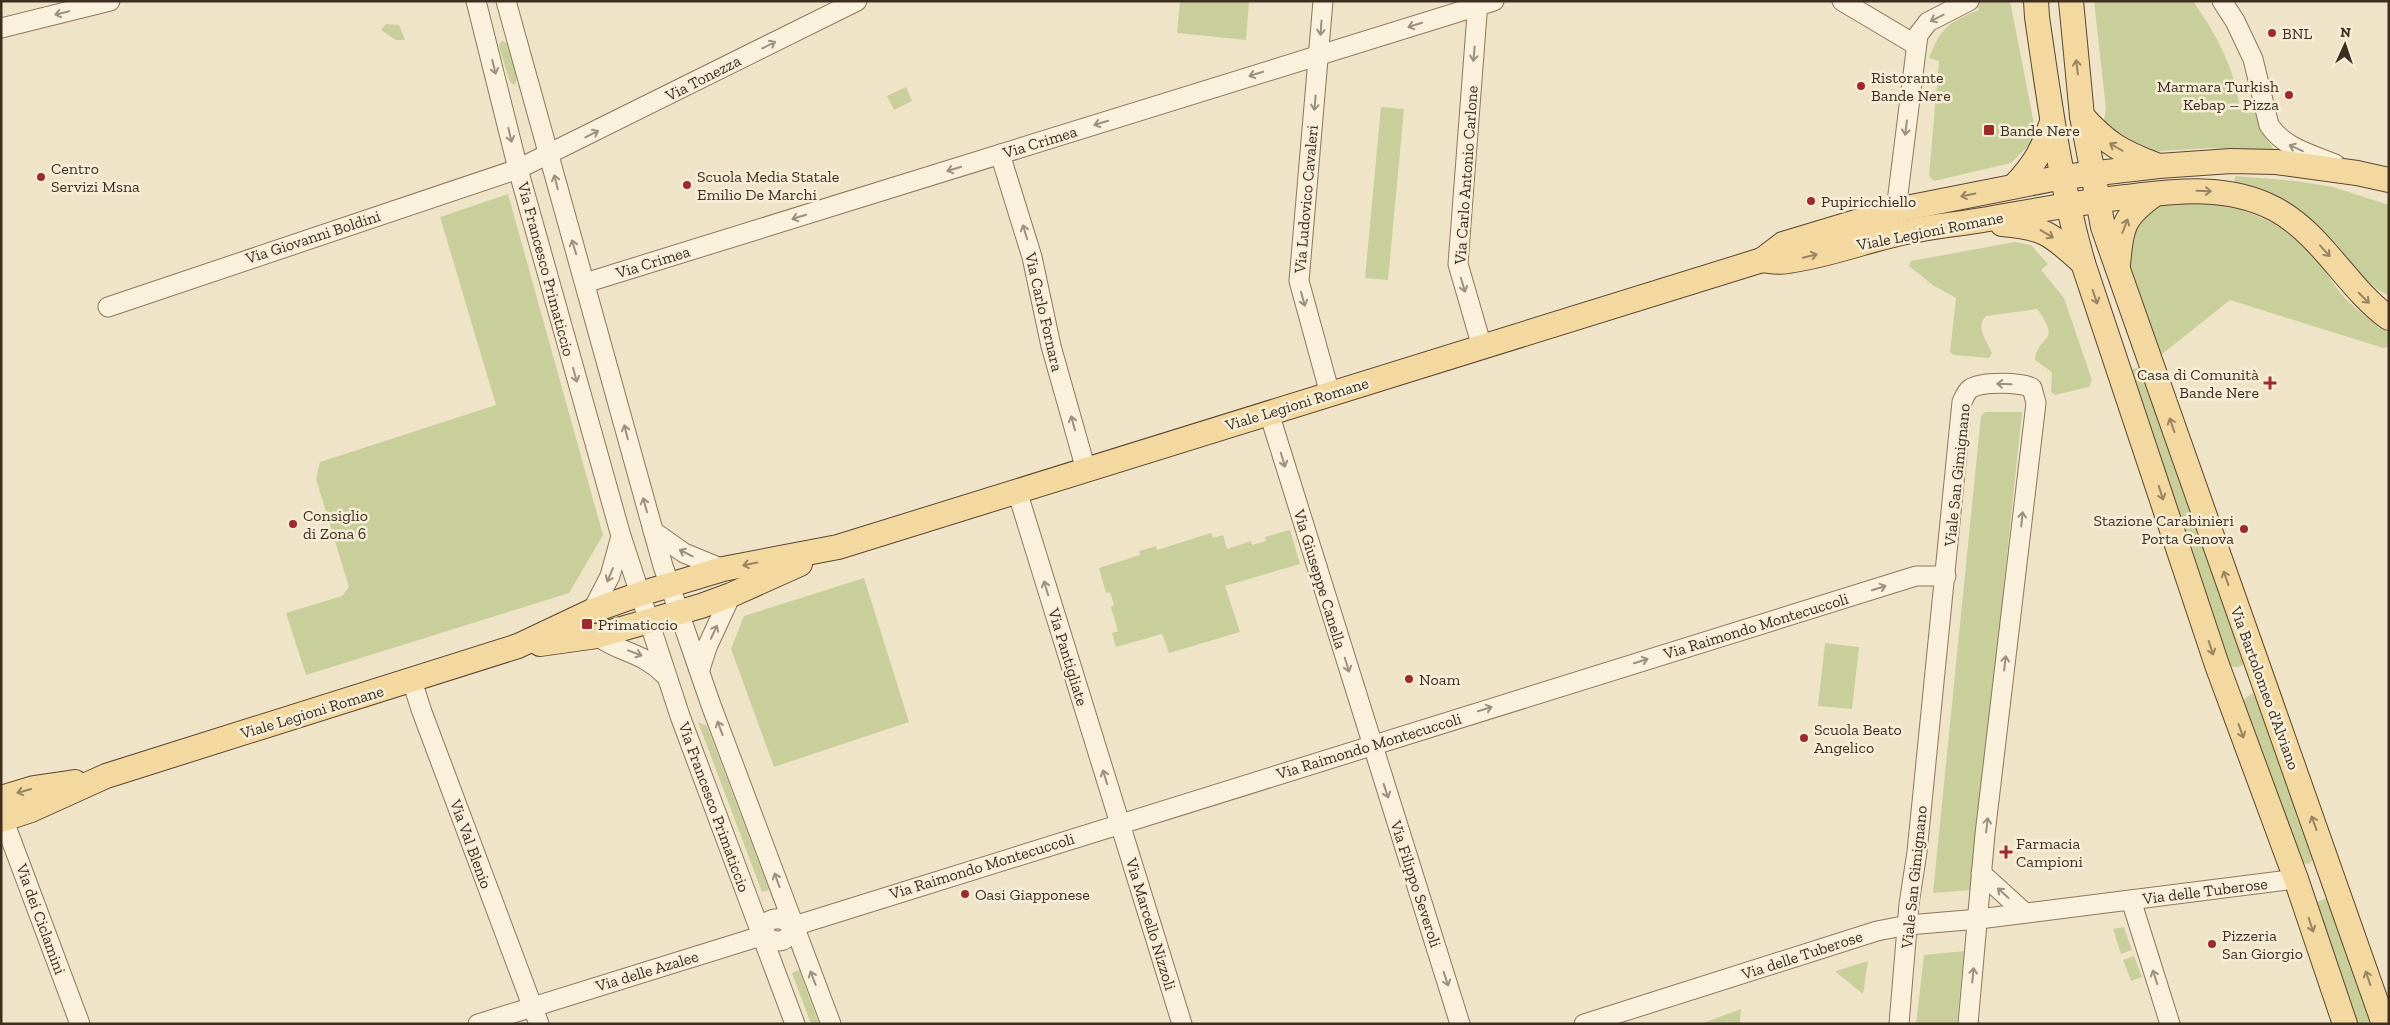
<svg xmlns="http://www.w3.org/2000/svg" width="2390" height="1025" font-family="'Zilla Slab',serif">
<style>
.green{fill:#c9cf9b}
.lines{fill:none;stroke-linecap:round;stroke-linejoin:round}
.minor-casing{stroke:#8d765c;stroke-width:21}
.major-casing{stroke:#5b4430;stroke-width:26}
.minor{stroke:#faf1dc;stroke-width:19}
.major{stroke:#f3d9a0;stroke-width:24}
.oneway{stroke:#9c907e}
.oneway2{stroke:#988460}
.poi-dot{fill:#9e2a2b;stroke:#f7eed8;stroke-width:2}
.labels{text-anchor:middle;dominant-baseline:central;stroke-width:5;stroke-linejoin:round;paint-order:stroke}
.poi-label{font-size:16px;fill:#3d2e20;stroke:#f7eed8;text-anchor:start}
.street-label{font-size:16px;fill:#3d2e20;stroke:#f7eed8}
</style>
<rect width="100%" height="100%" fill="#f0e4c8"/>
<!-- green -->
<g class="green">
<polygon points="1180,1 1249,1 1246,40 1177,33"/>
<path d="M1980 1H2010L2034 124 2033 141 2011 163 1934 181 1929 176 1939 61 1929 58C1942 26 1948 23 1979 10L1976 3Z"/>
<path d="M2094 1H2193C2216 34 2235 68 2240 109L2247 113 2257 112 2264 136 2276 152 2209 148 2132 153 2106 124 2104 119 2106 109Z"/>
<polygon points="386,24 399,25 405,40 396,40 381,30"/>
<polygon points="503,41 508,44 517,77 515,85 510,82 499,47 500,42"/>
<polygon points="906,87 912,101 894,110 887,96"/>
<polygon points="1381,107 1404,109 1388,280 1365,278"/>
<path d="M2235 176 2296 181 2333 187 2389 205V296C2364 285 2349 256 2330 237 2302 208 2271 197 2234 185Z"/>
<polygon points="508,194 603,535 569,593 306,675 286,613 342,596 349,587 316,479 320,462 496,405 440,217"/>
<path d="M2181 202C2231 201 2277 217 2312 254 2324 267 2332 284 2344 297 2357 311 2373 322 2389 333V347L2383 348 2230 300 2161 355 2124 253 2123 236 2157 206Z"/>
<path d="M2015 242 2031 245 2048 264 2041 270 2064 298 2092 380 2089 387 2055 395 2051 392 2052 372 2035 360C2038 333 2063 345 2037 309L1986 316C1975 326 1987 342 1992 353L1989 358 1954 355 1950 352 1956 298 1934 286 1909 266 1911 261Z"/>
<path d="M2142 366 2246 662C2241 668 2234 669 2229 664L2128 371Z"/>
<polygon points="1985,412 2022,412 1972,890 1933,893 1981,416"/>
<polygon points="1290,530 1300,564 1225,586 1240,632 1169,653 1162,634 1116,647 1112,633 1118,631 1111,607 1114,605 1110,592 1106,593 1099,568 1140,555 1139,551 1156,546 1157,550 1211,533 1213,538 1223,535 1227,549 1251,541 1252,545 1266,541 1265,537"/>
<polygon points="864,578 909,722 774,767 731,649 744,616"/>
<polygon points="1825,643 1859,647 1852,709 1818,706"/>
<polygon points="2252,694 2257,695 2314,859 2309,864 2301,863 2243,702 2245,698"/>
<polygon points="698,722 707,726 769,890 762,892"/>
<polygon points="2331,897 2375,1024 2355,1024 2312,903"/>
<polygon points="2124,927 2132,950 2121,954 2113,929"/>
<polygon points="1964,951 1957,1024 1916,1024 1924,955"/>
<polygon points="2134,956 2142,977 2131,981 2123,960"/>
<polygon points="1868,961 1863,994 1836,972 1836,971"/>
<polygon points="799,970 819,1024 811,1024 792,973"/>
<polygon points="1741,1009 1740,1024 1700,1024"/>
</g>
<g class="lines">
<!-- minor casing -->
<g class="minor-casing">
<g id="minor">
<polyline points="476,1 518,169 621,536 680,716 795,1024"/>
<polyline points="506,1 663,566 711,705 831,1024"/>
<polyline points="1323,1 1299,281 1330,394"/>
<polyline points="1478,1 1458,264 1482,347"/>
<polyline points="1842,1 1916,45"/>
<path d="M2222 1 2235 21 2253 59 2269 125C2284 148 2311 154 2335 164"/>
<polyline points="1,28 110,1"/>
<polyline points="1000,154 1032,257 1051,346 1086,470"/>
<polyline points="1896,210 1918,35 1928,22 1969,1"/>
<polyline points="585,283 1494,1"/>
<polyline points="108,307 518,169 857,1"/>
<polyline points="1269,413 1460,1024"/>
<polyline points="1017,491 1182,1024"/>
<polyline points="653,531 684,553 723,569"/>
<polyline points="592,611 610,576 621,536"/>
<path d="M597 636C622 654 641 651 665 675"/>
<polyline points="700,669 707,647 731,595"/>
<polyline points="412,681 422,712 539,1024"/>
<polyline points="1,813 80,1024"/>
<polyline points="1981,873 2025,913"/>
<polyline points="2131,900 2170,1024"/>
<polyline points="794,926 1916,576 1946,576"/>
<path d="M761 936 767 922C778 916 784 919 794 926"/>
<path d="M761 936C780 943 785 945 794 926"/>
<polyline points="478,1024 761,936"/>
<polyline points="1584,1024 1877,931 1908,925 1979,919 2296,879"/>
<path d="M1899 1024 1909 904 1917 852 1962 402C1964 398 1966 392 1970 389 1981 381 2022 382 2032 388L2036 403 1985 834 1968 1024"/>
</g>
</g>
<!-- major casing -->
<g class="major-casing">
<g id="major">
<path d="M2036 1 2037 17C2049 99 2060 183 2083 263L2217 665 2296 879 2345 1024"/>
<polyline points="2071,1 2082,116 2103,227 2384,1024"/>
<path d="M2082 116C2107 144 2122 152 2156 165"/>
<path d="M2015 185C2035 164 2043 149 2052 122"/>
<path d="M2002 224C2045 227 2053 236 2083 263"/>
<polyline points="1762,260 1783,244 1896,210 2063,177 2159,166 2231,161 2276,162 2357,173 2389,180"/>
<path d="M2118 264C2122 225 2123 217 2155 194"/>
<polyline points="540,644 597,636 701,606 731,595 800,564"/>
<polyline points="1,798 34,788 75,782"/>
<path d="M1 820 31 810 106 776 518 646 592 611 640 594 723 569 838 547 1762 260C1770 261 1780 263 1788 261 1827 256 1867 240 1906 232 1933 226 1961 224 1988 219 2034 211 2080 202 2126 197 2176 191 2228 184 2275 209 2323 235 2346 287 2389 318"/>
</g>
</g>
<!-- minor -->
<use href="#minor" class="minor"/>
<!-- major -->
<use href="#major" class="major"/>
</g>
<!-- one-way arrows -->
<defs><path id="oneway-shaft" d="M-6 0H5M1.5-3L5.5 0L1.5 3" fill="none" stroke-width="1.6" stroke-linecap="round" stroke-linejoin="round" transform="scale(1.25)"/></defs>
<g class="oneway">
<use href="#oneway-shaft" transform="translate(62 13) rotate(166)"/>
<use href="#oneway-shaft" transform="translate(1937 18) rotate(153)"/>
<use href="#oneway-shaft" transform="translate(1415 25) rotate(163)"/>
<use href="#oneway-shaft" transform="translate(1321 28) rotate(94)"/>
<use href="#oneway-shaft" transform="translate(769 45) rotate(-27)"/>
<use href="#oneway-shaft" transform="translate(1474 54) rotate(95)"/>
<use href="#oneway-shaft" transform="translate(494 67) rotate(76)"/>
<use href="#oneway-shaft" transform="translate(1256 74) rotate(163)"/>
<use href="#oneway-shaft" transform="translate(1315 103) rotate(95)"/>
<use href="#oneway-shaft" transform="translate(1101 123) rotate(163)"/>
<use href="#oneway-shaft" transform="translate(1906 128) rotate(97)"/>
<use href="#oneway-shaft" transform="translate(592 134) rotate(-27)"/>
<use href="#oneway-shaft" transform="translate(510 135) rotate(77)"/>
<use href="#oneway-shaft" transform="translate(2296 148) rotate(-156)"/>
<use href="#oneway-shaft" transform="translate(954 169) rotate(163)"/>
<use href="#oneway-shaft" transform="translate(556 182) rotate(-104)"/>
<use href="#oneway-shaft" transform="translate(799 217) rotate(163)"/>
<use href="#oneway-shaft" transform="translate(1025 232) rotate(-107)"/>
<use href="#oneway-shaft" transform="translate(574 247) rotate(-107)"/>
<use href="#oneway-shaft" transform="translate(1463 285) rotate(73)"/>
<use href="#oneway-shaft" transform="translate(1303 299) rotate(74)"/>
<use href="#oneway-shaft" transform="translate(575 375) rotate(75)"/>
<use href="#oneway-shaft" transform="translate(2004 384) rotate(-178)"/>
<use href="#oneway-shaft" transform="translate(1073 423) rotate(-106)"/>
<use href="#oneway-shaft" transform="translate(626 432) rotate(-104)"/>
<use href="#oneway-shaft" transform="translate(1283 460) rotate(73)"/>
<use href="#oneway-shaft" transform="translate(645 505) rotate(-106)"/>
<use href="#oneway-shaft" transform="translate(2022 519) rotate(-84)"/>
<use href="#oneway-shaft" transform="translate(686 553) rotate(-154)"/>
<use href="#oneway-shaft" transform="translate(610 575) rotate(113)"/>
<use href="#oneway-shaft" transform="translate(1046 588) rotate(-107)"/>
<use href="#oneway-shaft" transform="translate(1879 588) rotate(-17)"/>
<use href="#oneway-shaft" transform="translate(714 632) rotate(-65)"/>
<use href="#oneway-shaft" transform="translate(635 653) rotate(21)"/>
<use href="#oneway-shaft" transform="translate(1641 661) rotate(-17)"/>
<use href="#oneway-shaft" transform="translate(2005 663) rotate(-83)"/>
<use href="#oneway-shaft" transform="translate(1347 665) rotate(73)"/>
<use href="#oneway-shaft" transform="translate(1485 709) rotate(-17)"/>
<use href="#oneway-shaft" transform="translate(720 728) rotate(-110)"/>
<use href="#oneway-shaft" transform="translate(1105 777) rotate(-107)"/>
<use href="#oneway-shaft" transform="translate(1386 791) rotate(72)"/>
<use href="#oneway-shaft" transform="translate(1987 825) rotate(-83)"/>
<use href="#oneway-shaft" transform="translate(777 880) rotate(-110)"/>
<use href="#oneway-shaft" transform="translate(2003 893) rotate(-138)"/>
<use href="#oneway-shaft" transform="translate(1973 975) rotate(-84)"/>
<use href="#oneway-shaft" transform="translate(2155 977) rotate(-108)"/>
<use href="#oneway-shaft" transform="translate(813 978) rotate(-111)"/>
<use href="#oneway-shaft" transform="translate(1446 979) rotate(72)"/>
</g>
<g class="oneway2">
<use href="#oneway-shaft" transform="translate(2077 67) rotate(-97)"/>
<use href="#oneway-shaft" transform="translate(2116 147) rotate(-150)"/>
<use href="#oneway-shaft" transform="translate(2204 191) rotate(2)"/>
<use href="#oneway-shaft" transform="translate(1968 195) rotate(168)"/>
<use href="#oneway-shaft" transform="translate(2125 226) rotate(-69)"/>
<use href="#oneway-shaft" transform="translate(2047 234) rotate(31)"/>
<use href="#oneway-shaft" transform="translate(2325 251) rotate(48)"/>
<use href="#oneway-shaft" transform="translate(1810 256) rotate(-14)"/>
<use href="#oneway-shaft" transform="translate(2095 297) rotate(71)"/>
<use href="#oneway-shaft" transform="translate(2364 298) rotate(45)"/>
<use href="#oneway-shaft" transform="translate(2172 425) rotate(-109)"/>
<use href="#oneway-shaft" transform="translate(2161 493) rotate(72)"/>
<use href="#oneway-shaft" transform="translate(750 564) rotate(169)"/>
<use href="#oneway-shaft" transform="translate(2226 578) rotate(-109)"/>
<use href="#oneway-shaft" transform="translate(2211 648) rotate(72)"/>
<use href="#oneway-shaft" transform="translate(2241 731) rotate(70)"/>
<use href="#oneway-shaft" transform="translate(24 791) rotate(164)"/>
<use href="#oneway-shaft" transform="translate(2314 823) rotate(-110)"/>
<use href="#oneway-shaft" transform="translate(2311 925) rotate(72)"/>
<use href="#oneway-shaft" transform="translate(2368 978) rotate(-109)"/>
</g>
<!-- markers -->
<g class="poi-dot">
<circle cx="2272" cy="33" r="5"/>
<circle cx="1861" cy="86" r="5"/>
<circle cx="2289" cy="95" r="5"/>
<rect x="1983" y="124" width="12" height="12" rx="2.5"/>
<circle cx="41" cy="177" r="5"/>
<circle cx="687" cy="185" r="5"/>
<circle cx="1811" cy="201" r="5"/>
<path d="M2267.5 375.5h5v5h5v5h-5v5h-5v-5h-5v-5h5z"/>
<circle cx="293" cy="524" r="5"/>
<circle cx="2244" cy="529" r="5"/>
<rect x="581" y="618" width="12" height="12" rx="2.5"/>
<circle cx="1409" cy="679" r="5"/>
<circle cx="1804" cy="738" r="5"/>
<path d="M2003.5 844.5h5v5h5v5h-5v5h-5v-5h-5v-5h5z"/>
<circle cx="965" cy="894" r="5"/>
<circle cx="2212" cy="944" r="5"/>
</g>
<g class="labels">
<!-- poi labels -->
<g class="poi-label">
<text x="2282" y="33">BNL</text>
<text x="1871" y="77">Ristorante<tspan x="1871" dy="18">Bande Nere</tspan></text>
<text x="2279" y="86" text-anchor="end">Marmara Turkish<tspan x="2279" dy="18">Kebap – Pizza</tspan></text>
<text x="2000" y="130">Bande Nere</text>
<text x="51" y="168">Centro<tspan x="51" dy="18">Servizi Msna</tspan></text>
<text x="697" y="176">Scuola Media Statale<tspan x="697" dy="18">Emilio De Marchi</tspan></text>
<text x="1821" y="201">Pupiricchiello</text>
<text x="2259" y="374" text-anchor="end">Casa di Comunità<tspan x="2259" dy="18">Bande Nere</tspan></text>
<text x="303" y="515">Consiglio<tspan x="303" dy="18">di Zona 6</tspan></text>
<text x="2234" y="520" text-anchor="end">Stazione Carabinieri<tspan x="2234" dy="18">Porta Genova</tspan></text>
<text x="598" y="624">Primaticcio</text>
<text x="1419" y="679">Noam</text>
<text x="1814" y="729">Scuola Beato<tspan x="1814" dy="18">Angelico</tspan></text>
<text x="2016" y="843">Farmacia<tspan x="2016" dy="18">Campioni</tspan></text>
<text x="975" y="894">Oasi Giapponese</text>
<text x="2222" y="935">Pizzeria<tspan x="2222" dy="18">San Giorgio</tspan></text>
</g>
<!-- street labels -->
<g class="street-label">
<text transform="translate(703 78) rotate(-27)">Via Tonezza</text>
<text transform="translate(1040 142) rotate(-17)">Via Crimea</text>
<text transform="translate(1466 175) rotate(-86)">Via Carlo Antonio Carlone</text>
<text transform="translate(1306 199) rotate(-85)">Via Ludovico Cavaleri</text>
<text transform="translate(1930 231) rotate(-11)">Viale Legioni Romane</text>
<text transform="translate(313 237) rotate(-18)">Via Giovanni Boldini</text>
<text transform="translate(653 262) rotate(-17)">Via Crimea</text>
<text transform="translate(546 269) rotate(75)">Via Francesco Primaticcio</text>
<text transform="translate(1044 312) rotate(77)">Via Carlo Fornara</text>
<text transform="translate(1297 404) rotate(-17)">Viale Legioni Romane</text>
<text transform="translate(1957 475) rotate(-84)">Viale San Gimignano</text>
<text transform="translate(1320 579) rotate(73)">Via Giuseppe Canella</text>
<text transform="translate(1756 626) rotate(-17)">Via Raimondo Montecuccoli</text>
<text transform="translate(1068 657) rotate(73)">Via Pantigliate</text>
<text transform="translate(2265 688) rotate(70)">Via Bartolomeo d'Alviano</text>
<text transform="translate(312 712) rotate(-17)">Viale Legioni Romane</text>
<text transform="translate(1369 746) rotate(-17)">Via Raimondo Montecuccoli</text>
<text transform="translate(714 807) rotate(70)">Via Francesco Primaticcio</text>
<text transform="translate(471 844) rotate(70)">Via Val Blenio</text>
<text transform="translate(982 866) rotate(-17)">Via Raimondo Montecuccoli</text>
<text transform="translate(1914 877) rotate(-84)">Viale San Gimignano</text>
<text transform="translate(1416 884) rotate(72)">Via Filippo Severoli</text>
<text transform="translate(2205 891) rotate(-7)">Via delle Tuberose</text>
<text transform="translate(41 919) rotate(70)">Via dei Ciclamini</text>
<text transform="translate(1151 924) rotate(73)">Via Marcello Nizzoli</text>
<text transform="translate(1802 955) rotate(-18)">Via delle Tuberose</text>
<text transform="translate(647 971) rotate(-17)">Via delle Azalee</text>
</g>
</g>
<!-- border -->
<rect width="2390" height="1025" fill="none" stroke="#3d2e20" stroke-width="5"/>
<!-- north arrow -->
<g transform="translate(2345 45) rotate(3)" stroke="#f7eed8" stroke-width="4" paint-order="stroke">
<path d="M0-4L9 19L0 12L-9 19Z" fill="#3d2e20"/>
<text y="-8" font-size="14" font-weight="bold" text-anchor="middle" fill="#3d2e20">N</text>
</g>
</svg>
